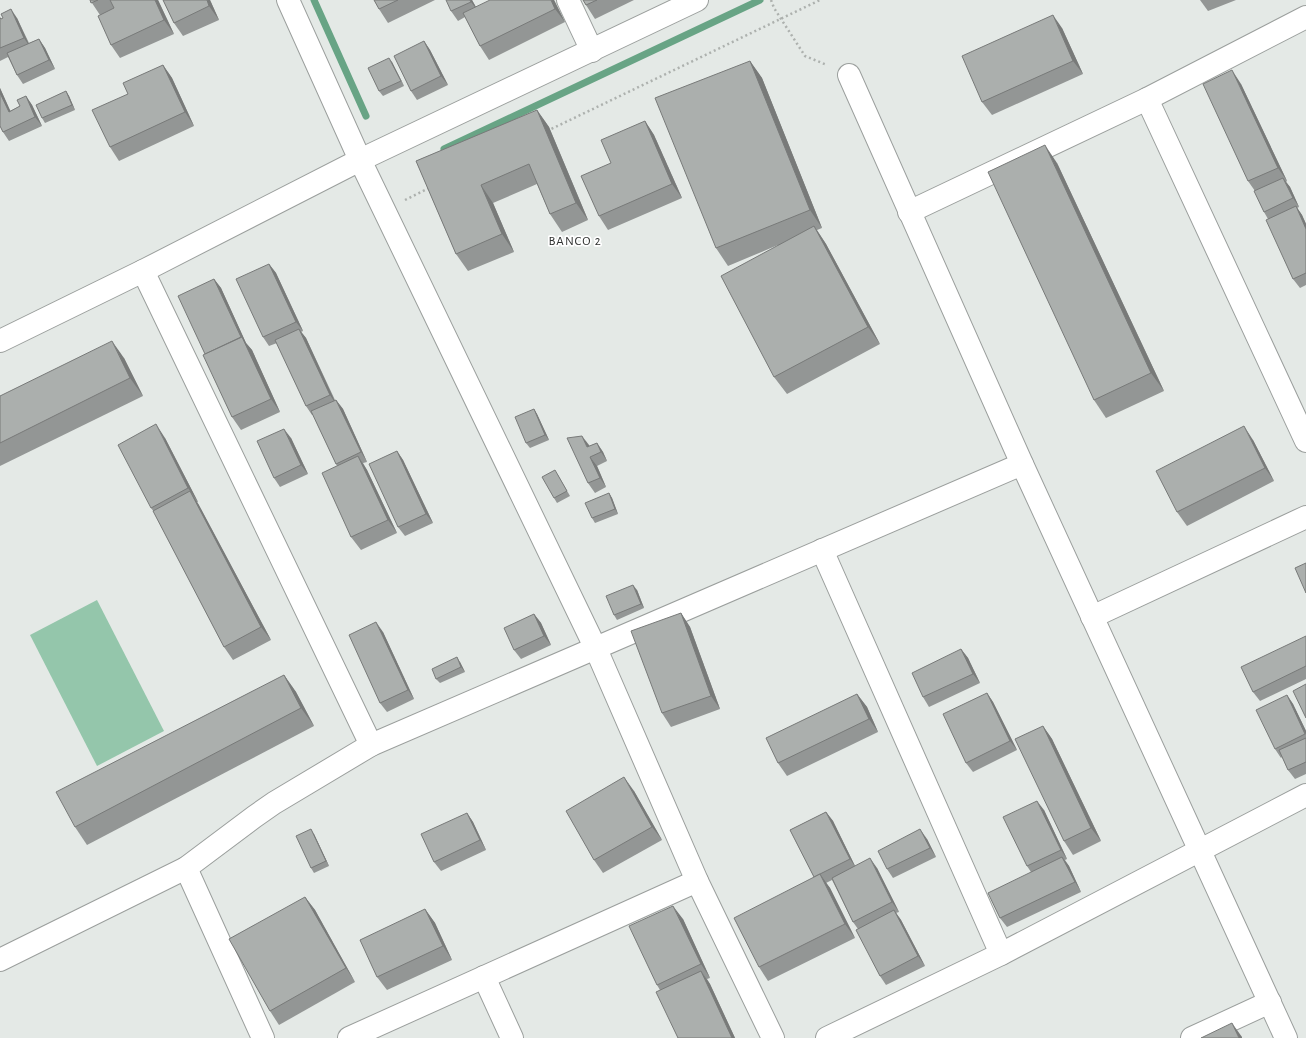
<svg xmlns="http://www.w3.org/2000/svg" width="1306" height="1038" font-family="'Alegreya Sans',sans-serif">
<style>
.green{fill:#94c6ab}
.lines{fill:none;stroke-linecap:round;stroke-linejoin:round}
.stream{stroke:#68a485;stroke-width:7}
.minor-casing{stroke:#9b9f9d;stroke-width:24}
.tertiary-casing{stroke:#9b9f9d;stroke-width:24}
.path{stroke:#adb1ae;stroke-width:2.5;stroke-dasharray:2 3;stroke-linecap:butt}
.minor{stroke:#fff;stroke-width:22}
.tertiary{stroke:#fff;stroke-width:22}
.wall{fill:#939695}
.shaded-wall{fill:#787a79}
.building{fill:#abafad;stroke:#787a79}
.labels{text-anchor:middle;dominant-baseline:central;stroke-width:3.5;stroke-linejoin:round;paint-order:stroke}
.neighbourhood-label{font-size:13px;letter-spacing:1px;fill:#303231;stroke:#fff}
</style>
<rect width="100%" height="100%" fill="#e4e9e6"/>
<!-- green -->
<polygon class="green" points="97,600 164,731 97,766 30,635"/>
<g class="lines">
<!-- stream -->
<g class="stream">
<polyline points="314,0 366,116"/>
<polyline points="444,149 760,0"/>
</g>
<!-- minor casing -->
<g class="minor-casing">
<g id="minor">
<polyline points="288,0 360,160 596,649 697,881 773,1038"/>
<polyline points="568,0 592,51"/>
<polyline points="849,75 1022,464 1286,1038"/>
<polyline points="1147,99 1306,441"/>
<polyline points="909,212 1147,99 1306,17"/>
<polyline points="143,271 371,745"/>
<polyline points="822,550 1001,954"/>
<polyline points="1092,617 1306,517"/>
<polyline points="186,868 263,1038"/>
<polyline points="0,960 186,868 254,817 274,803 371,745 1022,464"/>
<polyline points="484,977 512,1038"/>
<polyline points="349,1038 697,881"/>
<polyline points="827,1038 1001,954 1306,795"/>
<polyline points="1192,1038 1270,1002"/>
</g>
</g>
<!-- tertiary casing -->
<g class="tertiary-casing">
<polyline id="tertiary" points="0,341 143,271 360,160 697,0"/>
</g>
<!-- path -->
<g class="path">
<polyline points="771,0 774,8 805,56 827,65"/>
<polyline points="547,131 820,0"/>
<polyline points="405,200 431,187"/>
</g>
<!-- minor -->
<use href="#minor" class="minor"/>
<!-- tertiary -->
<use href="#tertiary" class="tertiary"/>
</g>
<!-- wall -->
<g class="wall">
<polygon points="90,0 158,0 174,34 120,58 111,45 100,15"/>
<polygon points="163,0 210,0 219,20 183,36 174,23"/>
<polygon points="374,0 435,0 388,23 379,9"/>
<polygon points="472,0 476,7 554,0 565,22 489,60 480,46 465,17 458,21 451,11"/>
<polygon points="583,0 634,0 595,19 586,5"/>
<polygon points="1200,0 1236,0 1208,11"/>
<polygon points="0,17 2,19 17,18 29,43 39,39 45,48 55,69 23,84 17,75 8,57 0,61"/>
<polygon points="1062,28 1083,74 992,115 982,102"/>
<polygon points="424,41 430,50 448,85 417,100 411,91"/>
<polygon points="750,61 762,78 822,228 817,230 826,244 880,344 787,394 774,377 778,245 728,266 716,248"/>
<polygon points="392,62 404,86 383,96 379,91"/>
<polygon points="163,65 172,78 194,126 119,161 110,147 128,94"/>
<polygon points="1241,84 1287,181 1286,182 1290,187 1299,207 1297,208 1302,215 1306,224 1306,285 1300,288 1293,279 1268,219 1264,212 1255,191 1248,181"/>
<polygon points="0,88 10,111 20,106 26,96 32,105 42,126 9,141 3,132 0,126"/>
<polygon points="66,91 69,96 75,110 45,123 42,118"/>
<polygon points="537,110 549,127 588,220 562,232 550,214 537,184 493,203 514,252 468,271 456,254 416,161"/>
<polygon points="645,121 654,135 682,198 608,230 599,216 611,163"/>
<polygon points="1057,163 1164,391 1106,418 1094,400"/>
<polygon points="269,264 276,273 303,331 301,332 306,338 335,400 336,400 343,409 367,462 363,463 367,470 397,533 361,550 351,537 337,466 313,415 312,415 306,406 277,343 269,346 263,337"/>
<polygon points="214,279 221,288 246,343 252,350 280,412 241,430 232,417 205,354"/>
<polygon points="124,358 143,396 0,466 0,396"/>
<polygon points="534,409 537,414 549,440 530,448 526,443"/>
<polygon points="165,438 198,502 197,502 271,640 233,660 224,647 154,512 151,508"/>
<polygon points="291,438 308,474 280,487 274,478"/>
<polygon points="1253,440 1274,481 1187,526 1177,512"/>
<polygon points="597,443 603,452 607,461 597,466 606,487 595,493 588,483 589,445 589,446"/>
<polygon points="397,451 403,460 433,523 405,536 398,527"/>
<polygon points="558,475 570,496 557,503 554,498"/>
<polygon points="609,493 612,498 618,514 595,523 592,518"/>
<polygon points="637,590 644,608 617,620 614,615"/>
<polygon points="681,613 690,627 720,709 671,727 662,713"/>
<polygon points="534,614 541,623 551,645 521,659 514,650"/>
<polygon points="383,632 414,699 387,712 380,703"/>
<polygon points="1306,637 1306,679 1260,701 1253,692"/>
<polygon points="961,649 968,658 980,683 929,707 923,697"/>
<polygon points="460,662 465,672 440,683 436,679"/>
<polygon points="284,675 296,692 314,726 87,845 75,827"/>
<polygon points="987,693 993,702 1017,750 973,772 966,763"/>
<polygon points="857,694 867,707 878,732 787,776 778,763"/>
<polygon points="1287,695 1293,704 1306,731 1306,774 1295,779 1288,770 1282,757 1281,758 1275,749"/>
<polygon points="1043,726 1052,739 1101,841 1073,855 1064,841"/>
<polygon points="634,791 662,840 603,873 594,860"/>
<polygon points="1044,810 1067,859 1065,860 1069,866 1081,892 1007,927 1000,918 1031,872 1027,866"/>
<polygon points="826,812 833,821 855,866 877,868 899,912 896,913 901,920 925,966 886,985 880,976 858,929 853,922 832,880 826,883 830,888 855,938 768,981 759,967 814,877 790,830"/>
<polygon points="467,813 473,822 486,850 441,871 434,862"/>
<polygon points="314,834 329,866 314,873 311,868"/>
<polygon points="927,839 936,857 893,878 887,869"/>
<polygon points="305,897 315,910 355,982 279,1025 270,1011"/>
<polygon points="425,909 435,923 452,960 387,990 377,977"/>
<polygon points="683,919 710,978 707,979 710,984 735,1038 678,1038 660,990 657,985"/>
</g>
<!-- shaded-wall -->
<g class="shaded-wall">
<polygon points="155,0 158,0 174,34 164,20"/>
<polygon points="207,0 210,0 219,20 209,6"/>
<polygon points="470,0 472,0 478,11 471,2"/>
<polygon points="551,0 554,0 565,22 555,9"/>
<polygon points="11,9 17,18 30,47 24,38"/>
<polygon points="1053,15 1062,28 1083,74 1073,61"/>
<polygon points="39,39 45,48 55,69 49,60"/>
<polygon points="424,41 430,50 448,85 441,76"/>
<polygon points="389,58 392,62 404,86 401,81"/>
<polygon points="750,61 762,78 822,228 810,210"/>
<polygon points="163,65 172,78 194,126 185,112"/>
<polygon points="1232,70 1241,84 1287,181 1278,168"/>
<polygon points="0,88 15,121 9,112 0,93"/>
<polygon points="66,91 69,96 75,110 72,105"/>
<polygon points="26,96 32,105 42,126 35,117"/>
<polygon points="537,110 549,127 588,220 576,203"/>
<polygon points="645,121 654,135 682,198 672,184"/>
<polygon points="1045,145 1057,163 1164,391 1151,373"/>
<polygon points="1283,178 1290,187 1299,207 1293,198"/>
<polygon points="481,185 493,203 514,252 502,234"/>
<polygon points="1296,206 1302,215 1306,224 1306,229"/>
<polygon points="814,226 826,244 880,344 868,327"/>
<polygon points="269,264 276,273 303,331 296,322"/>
<polygon points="214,279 221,288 246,343 252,350 280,412 271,399"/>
<polygon points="299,329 306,338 336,404 330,395"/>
<polygon points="112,341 124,358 143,396 130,378"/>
<polygon points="336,400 343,409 367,462 361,452"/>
<polygon points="534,409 537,414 549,440 545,435"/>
<polygon points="156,424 165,438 198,502 188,488"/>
<polygon points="1244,426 1253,440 1274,481 1265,468"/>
<polygon points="284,429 291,438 308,474 301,465"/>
<polygon points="582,436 589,445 594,456 587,447"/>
<polygon points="597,443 603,452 607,461 601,452"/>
<polygon points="397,451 403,460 433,523 426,514"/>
<polygon points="358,456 367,470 397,533 388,520"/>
<polygon points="590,457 597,466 606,487 600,478"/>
<polygon points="190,491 199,505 271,640 261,627"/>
<polygon points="609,493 612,498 618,514 615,509"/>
<polygon points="633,585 637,590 644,608 641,604"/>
<polygon points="681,613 690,627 720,709 711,696"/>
<polygon points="534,614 541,623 551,645 544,636"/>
<polygon points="376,622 383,632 414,699 408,690"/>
<polygon points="961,649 968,658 980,683 973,674"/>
<polygon points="457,657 460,662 465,672 461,667"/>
<polygon points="284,675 296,692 314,726 301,708"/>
<polygon points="987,693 993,702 1017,750 1010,741"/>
<polygon points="857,694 867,707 878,732 869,719"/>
<polygon points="1287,695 1293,704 1306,731 1306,735"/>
<polygon points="1043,726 1052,739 1101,841 1091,828"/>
<polygon points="624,777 634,791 662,840 652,827"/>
<polygon points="1037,801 1044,810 1067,859 1061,850"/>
<polygon points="826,812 833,821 856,868 850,859"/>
<polygon points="467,813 473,822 486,850 480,840"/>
<polygon points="311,829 314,834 329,866 326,861"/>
<polygon points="920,829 927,839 936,857 930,848"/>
<polygon points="1062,857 1069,866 1081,892 1075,882"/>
<polygon points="870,858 877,868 899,912 892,902"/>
<polygon points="820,874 830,888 855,938 845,924"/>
<polygon points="305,897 315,910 355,982 346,968"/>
<polygon points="673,906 683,919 710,978 701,964"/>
<polygon points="425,909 435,923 452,960 443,946"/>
<polygon points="894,910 901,920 925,966 918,956"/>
<polygon points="701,971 710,984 735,1038 732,1038"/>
<polygon points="1232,1023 1242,1037 1242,1038 1239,1038"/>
</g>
<!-- building -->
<g class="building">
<polygon points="90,0 98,0 91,3"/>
<polygon points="110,0 155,0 164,20 111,45 98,16 114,8"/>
<polygon points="163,0 207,0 209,6 174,23"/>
<polygon points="374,0 398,0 379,9"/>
<polygon points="446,0 470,0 471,2 451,11"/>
<polygon points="490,0 551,0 555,9 480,46 463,13"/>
<polygon points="583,0 597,0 586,5"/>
<polygon points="11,9 24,38 0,48 0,18 1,19 3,18 1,14"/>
<polygon points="1053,15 1073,61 982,102 962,56"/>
<polygon points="39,39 49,60 17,75 7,53"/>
<polygon points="424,41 441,76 411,91 394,56"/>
<polygon points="389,58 401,81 379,91 368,68"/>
<polygon points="750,61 810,210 716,248 655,98"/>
<polygon points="163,65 185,112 110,147 92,110 128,94 123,83"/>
<polygon points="1232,70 1278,168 1248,181 1203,84"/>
<polygon points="66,91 72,105 42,118 36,105"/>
<polygon points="0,93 9,112 20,106 17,100 26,96 35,117 3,132 0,126"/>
<polygon points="537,110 576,203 550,214 529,164 481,185 502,234 456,254 416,161"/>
<polygon points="645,121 672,184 599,216 581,176 611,163 601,140"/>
<polygon points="1045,145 1151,373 1094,400 988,172"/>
<polygon points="1283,178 1293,198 1264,212 1254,191"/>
<polygon points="1296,206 1306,229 1306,273 1293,279 1266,220"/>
<polygon points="814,226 868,327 774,377 721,276"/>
<polygon points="269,264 296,322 263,337 236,279"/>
<polygon points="214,279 241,337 205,354 178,296"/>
<polygon points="299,329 330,395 306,406 275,340"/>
<polygon points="242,337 271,399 232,417 203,355"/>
<polygon points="112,341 130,378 0,443 0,396"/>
<polygon points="336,400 361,452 336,464 311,411"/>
<polygon points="534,409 545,435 526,443 515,417"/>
<polygon points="156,424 188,488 151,508 118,445"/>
<polygon points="1244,426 1265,468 1177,512 1156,471"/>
<polygon points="284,429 301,465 274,478 257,441"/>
<polygon points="582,436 587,447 597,443 601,452 590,457 600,478 588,483 567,438"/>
<polygon points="397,451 426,514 398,527 369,464"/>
<polygon points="358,456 388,520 351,537 322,473"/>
<polygon points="555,470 567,491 554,498 542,477"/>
<polygon points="190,491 261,627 224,647 153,511"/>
<polygon points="609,493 615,509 592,518 585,503"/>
<polygon points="1306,563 1306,593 1295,568"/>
<polygon points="633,585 641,604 614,615 606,596"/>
<polygon points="681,613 711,696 662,713 631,631"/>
<polygon points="534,614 544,636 514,650 504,628"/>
<polygon points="376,622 408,690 380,703 349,635"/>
<polygon points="1306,636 1306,666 1253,692 1241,667"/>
<polygon points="961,649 973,674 923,697 912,673"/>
<polygon points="457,657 461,667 436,679 432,669"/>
<polygon points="284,675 301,708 75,827 56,792"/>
<polygon points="1306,684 1306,718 1293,691"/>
<polygon points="987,693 1010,741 966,763 943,714"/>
<polygon points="857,694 869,719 778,763 766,738"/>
<polygon points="1287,695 1305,734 1275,749 1256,710"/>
<polygon points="1043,726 1091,828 1064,841 1015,739"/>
<polygon points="1306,738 1306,762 1288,770 1279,750"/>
<polygon points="624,777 652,827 594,860 566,811"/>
<polygon points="1037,801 1061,850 1027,866 1003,817"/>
<polygon points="826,812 850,859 814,877 790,830"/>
<polygon points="467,813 480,840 434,862 421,834"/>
<polygon points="311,829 326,861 311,868 296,836"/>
<polygon points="920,829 930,848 887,869 878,851"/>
<polygon points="1062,857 1075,882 1000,918 988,893"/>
<polygon points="870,858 892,902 853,922 832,878"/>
<polygon points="820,874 845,924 759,967 734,918"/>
<polygon points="305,897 346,968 270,1011 229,939"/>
<polygon points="673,906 701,964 657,985 629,926"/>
<polygon points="425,909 443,946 377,977 360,940"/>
<polygon points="894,910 918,956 880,976 856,930"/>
<polygon points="701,971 732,1038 678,1038 656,992"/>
<polygon points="1232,1023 1239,1038 1201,1038"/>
</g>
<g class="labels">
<!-- neighbourhood labels -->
<g class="neighbourhood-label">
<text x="575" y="241">BANCO 2</text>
</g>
</g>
</svg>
